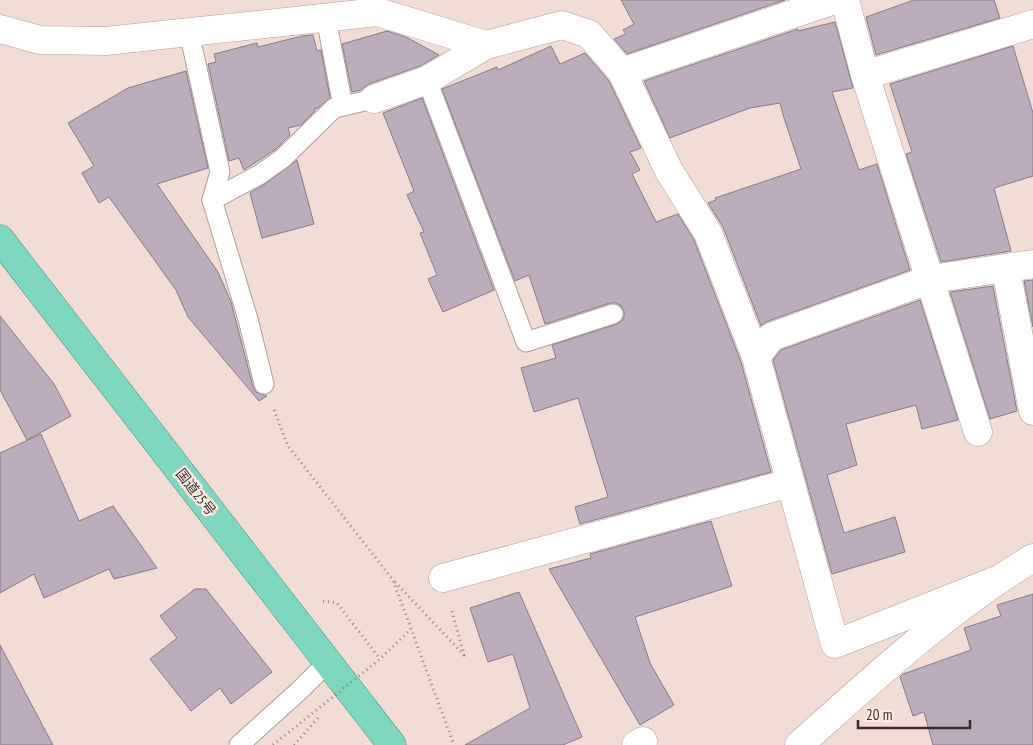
<svg xmlns="http://www.w3.org/2000/svg" width="1033" height="745" font-family="'PT Sans Narrow','Noto Sans JP',sans-serif">
<style>
.building{fill:#bbadbb;stroke:#877b88}
.lines{fill:none;stroke-linecap:round;stroke-linejoin:round}
.service-casing{stroke:#b29f97;stroke-width:21}
.minor-casing{stroke:#b29f97;stroke-width:29}
.trunk-casing{stroke:#4f9680;stroke-width:29}
.path{stroke:#91847e;stroke-width:3;stroke-dasharray:1 4;stroke-linecap:butt}
.service{stroke:#fff;stroke-width:19}
.minor{stroke:#fff;stroke-width:28}
.trunk{stroke:#7cd7be;stroke-width:28}
.path-bridge{stroke:#91847e;stroke-width:3;stroke-dasharray:1 4;stroke-linecap:butt}
.labels{text-anchor:middle;dominant-baseline:central;stroke-width:5;stroke-linejoin:round;paint-order:stroke}
.street-label{font-size:14px;fill:#362f2c;stroke:#ffebe2}
</style>
<rect width="100%" height="100%" fill="#f1ddd5"/>
<!-- building -->
<g class="building">
<polygon points="621,0 785,0 627,54 614,39 626,34 623,30 634,24"/>
<polygon points="914,0 994,0 1000,18 876,55 866,17"/>
<polygon points="835,22 853,88 832,92 859,170 877,164 910,270 766,322 761,326 723,227 708,203 716,200 715,198 801,169 784,118 780,103 750,108 670,138 644,81 798,29 798,31"/>
<polygon points="387,31 406,37 439,55 420,66 369,84 361,90 352,92 342,44"/>
<polygon points="313,35 317,51 321,50 330,98 318,108 314,109 315,111 301,125 288,128 290,135 276,149 244,170 239,158 229,161 208,64 216,62 214,54 257,43 258,47 302,36"/>
<polygon points="551,46 560,64 585,53 609,81 641,148 630,152 640,170 632,174 656,222 678,214 694,240 741,362 771,472 580,524 575,507 608,497 578,398 534,412 521,368 556,358 552,345 617,324 622,321 624,317 624,311 620,305 616,303 610,303 545,324 529,275 515,281 442,89 497,67 498,70"/>
<polygon points="1013,46 1033,113 1033,176 994,188 1011,251 941,262 906,154 912,152 890,84"/>
<polygon points="186,71 208,168 157,184 218,272 231,302 253,387 256,392 267,396 259,401 188,317 176,290 109,197 99,203 82,173 94,166 68,123 128,88"/>
<polygon points="422,98 494,290 443,312 428,279 437,275 420,233 424,232 407,195 414,191 383,113"/>
<polygon points="297,160 314,224 262,238 250,193 265,184"/>
<polygon points="1033,280 1033,327 1024,281"/>
<polygon points="993,286 1017,411 990,419 950,292"/>
<polygon points="920,300 958,420 922,429 916,405 846,424 857,465 827,475 844,533 895,517 905,552 832,574 773,360 781,350"/>
<polygon points="0,316 54,384 71,416 27,440 0,390"/>
<polygon points="41,434 79,521 113,506 157,568 114,579 109,569 44,598 34,574 0,593 0,453"/>
<polygon points="711,521 732,586 635,617 650,663 674,705 640,725 549,569 591,558 590,554"/>
<polygon points="195,589 206,589 272,672 231,704 220,688 191,711 150,659 177,638 160,616"/>
<polygon points="519,592 582,737 563,745 465,745 530,708 513,654 488,662 470,608"/>
<polygon points="1033,594 1033,745 933,745 924,712 913,716 900,677 903,674 971,650 964,628 1001,616 997,605"/>
<polygon points="0,645 53,745 0,745"/>
</g>
<g class="lines">
<!-- service casing -->
<g class="service-casing">
<g id="service">
<polyline points="326,18 343,106"/>
<polyline points="189,32 220,172 212,200 248,319 264,384"/>
<polyline points="427,80 526,342 613,314"/>
<polyline points="212,200 259,175 283,158 334,108 374,99"/>
<polyline points="239,745 300,690 328,662"/>
</g>
</g>
<!-- minor casing -->
<g class="minor-casing">
<g id="minor">
<polyline points="845,0 865,75 978,432"/>
<polyline points="0,29 40,40 106,41 378,12 486,45 562,25 589,34 622,72 834,0"/>
<polyline points="622,72 669,171 708,233 756,357"/>
<polyline points="865,75 1033,24"/>
<polyline points="374,99 427,80 486,45"/>
<polyline points="1006,269 1033,411"/>
<polyline points="443,578 790,483"/>
<polyline points="997,580 835,644 756,357 771,337 931,279 1033,264"/>
<polyline points="636,745 643,741"/>
<path d="M799 745C873 679 948 609 1033 558"/>
</g>
</g>
<!-- trunk casing -->
<g class="trunk-casing">
<polyline id="trunk" points="0,239 392,745"/>
</g>
<!-- path -->
<g class="path">
<polyline points="274,410 288,446 393,580 454,745"/>
<polyline points="395,582 464,655 452,611"/>
<polyline points="323,601 337,603 380,659"/>
<polyline points="294,745 318,718"/>
</g>
<!-- service -->
<use href="#service" class="service"/>
<!-- minor -->
<use href="#minor" class="minor"/>
<!-- trunk -->
<use href="#trunk" class="trunk"/>
<!-- path-bridge -->
<polyline class="path-bridge" points="273,745 380,659 411,629"/>
</g>
<g class="labels">
<!-- street labels -->
<g class="street-label">
<text transform="translate(196 492) rotate(52)">国道25号</text>
</g>
</g>
<!-- scale -->
<path d="M858 720v8h112v-8" fill="none" stroke="#362f2c" stroke-width="2.5"/>
<text x="866" y="720" font-size="15" fill="#362f2c" stroke="#ffebe2" stroke-width="4" paint-order="stroke">20 m</text>
</svg>
